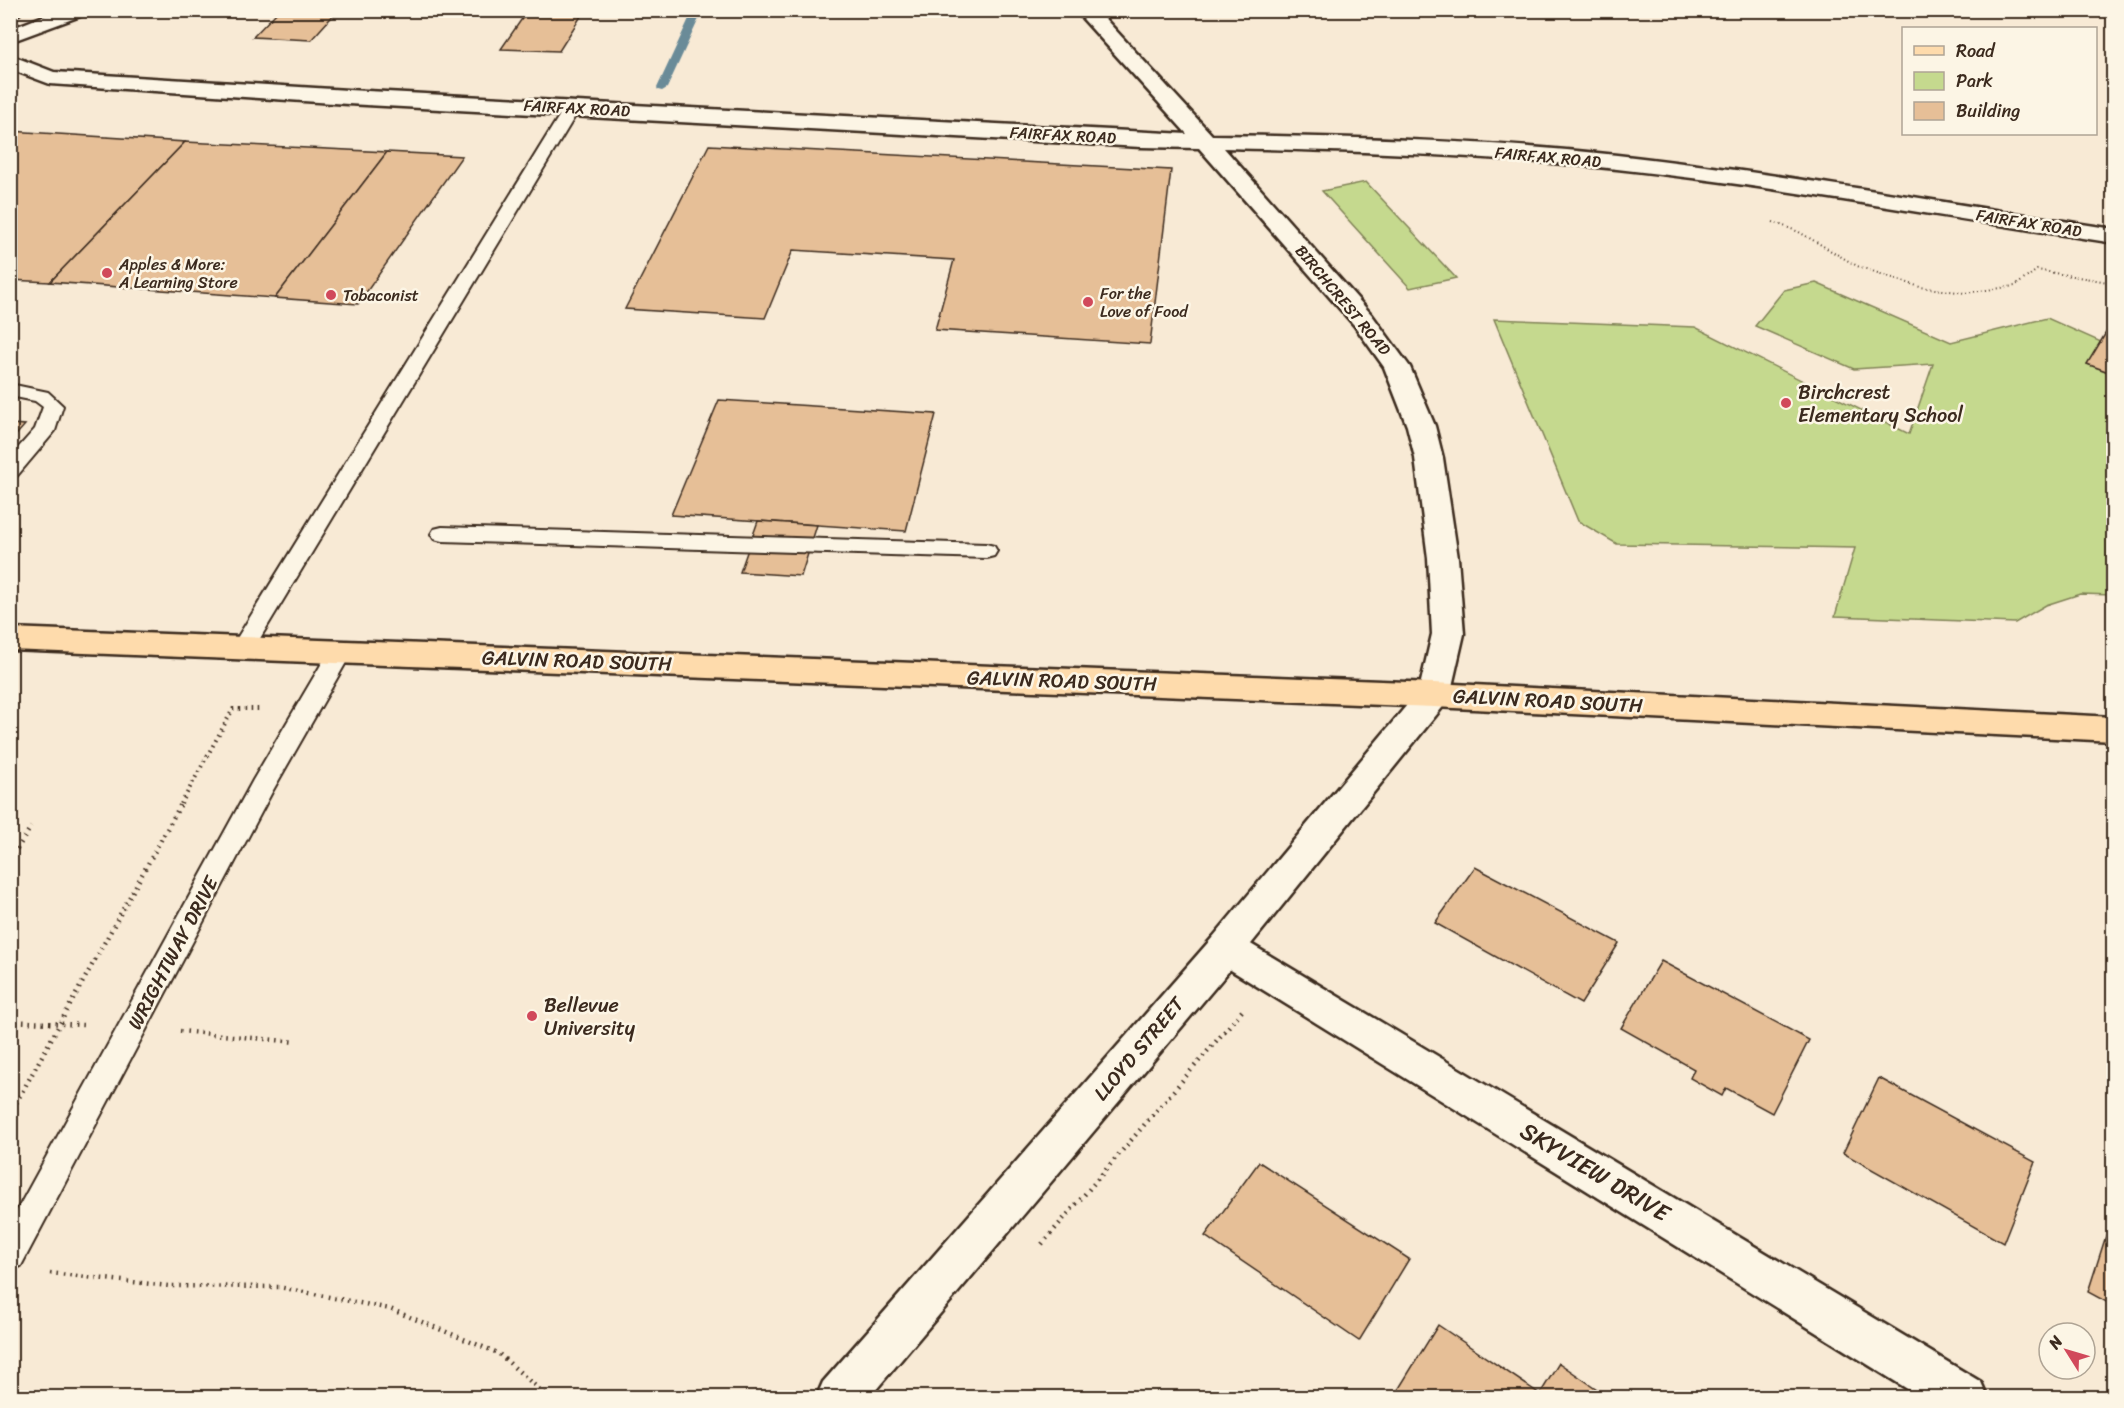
<svg xmlns="http://www.w3.org/2000/svg" width="2124" height="1408" font-family="Sriracha,sans-serif">
<style>
.green{fill:#c5d98e;stroke:#808256;stroke-width:1.5}
.lines{fill:none;stroke-linecap:round;stroke-linejoin:round}
.stream{fill:#6a8b98;fill-rule:evenodd}
.building{fill:#e6bf97;stroke:#3b2a1e;stroke-width:1.5}
.service-casing{stroke:#3b2a1e;stroke-width:4}
.minor-casing{stroke:#3b2a1e;stroke-width:5}
.tertiary-casing{stroke:#3b2a1e;stroke-width:5}
.secondary-casing{stroke:#3b2a1e;stroke-width:5}
.primary-casing{stroke:#3b2a1e;stroke-width:5}
.path-far2{stroke:#3b2a1e;stroke-width:2;stroke-dasharray:1 3;stroke-linecap:butt}
.path-far1{stroke:#3b2a1e;stroke-width:4;stroke-dasharray:1.5 4.5;stroke-linecap:butt}
.path{stroke:#3b2a1e;stroke-width:4.5;stroke-dasharray:1.5 5;stroke-linecap:butt}
.service{fill:#fcf5e5;fill-rule:evenodd}
.minor{fill:#fcf5e5;fill-rule:evenodd}
.tertiary{fill:#fcf5e5;fill-rule:evenodd}
.secondary{fill:#fcf5e5;fill-rule:evenodd}
.primary{fill:#fedbac;fill-rule:evenodd}
.poi-dot{fill:#d1495b;stroke:#fcf5e5;stroke-width:2}
.labels{text-anchor:middle;dominant-baseline:central;stroke-width:5;stroke-linejoin:round;paint-order:stroke}
.far-street-label{font-size:16px;fill:#3b2a1e;stroke:#fcf5e5}
.far-poi-label{font-size:16px;fill:#3b2a1e;stroke:#fcf5e5;text-anchor:start}
.poi-label{font-size:20px;fill:#3b2a1e;stroke:#fcf5e5;text-anchor:start}
.street-label{font-size:20px;fill:#3b2a1e;stroke:#fcf5e5}
.near-street-label{font-size:24px;fill:#3b2a1e;stroke:#fcf5e5}
</style>
<rect width="100%" height="100%" fill="#f8ead5"/>
<filter id="ink" filterUnits="userSpaceOnUse"><feTurbulence type="fractalNoise" baseFrequency=".0167" numOctaves="2"/><feDisplacementMap in="SourceGraphic" scale="12" xChannelSelector="R" yChannelSelector="G"/><feConvolveMatrix kernelMatrix="1 2 1 2 8 2 1 2 1" color-interpolation-filters="sRGB"/></filter>
<g filter="url(#ink)">
<!-- green -->
<g class="green">
<polygon points="1366,182 1456,278 1410,288 1322,191"/>
<polygon points="1816,283 1951,342 2047,318 2101,342 2087,364 2113,374 2113,395 2111,399 2114,401 2113,595 2080,594 2046,605 2015,623 1835,616 1855,548 1617,544 1578,521 1494,319 1695,327 1909,434 1933,364 1854,369 1755,326 1784,290"/>
</g>
<g class="lines">
<!-- stream -->
<polygon class="stream" points="693,10 703,10 667,88 662,91 658,90 657,88"/>
</g>
<!-- building -->
<g class="building">
<polygon points="279,10 338,10 311,40 253,37"/>
<polygon points="528,10 585,10 559,51 501,49"/>
<polygon points="10,131 185,142 50,282 10,280"/>
<polygon points="185,142 387,152 275,298 50,282"/>
<polygon points="709,145 1171,170 1150,344 935,330 954,260 793,250 765,318 625,309"/>
<polygon points="387,152 462,156 358,304 275,298"/>
<polygon points="2107,331 2114,333 2114,374 2087,364"/>
<polygon points="719,400 936,414 906,531 671,515"/>
<polygon points="10,424 25,425 10,442"/>
<polygon points="758,521 817,525 801,576 740,572"/>
<polygon points="1475,867 1619,943 1581,1004 1435,923"/>
<polygon points="1661,961 1809,1040 1772,1113 1726,1088 1722,1096 1690,1078 1694,1069 1621,1028"/>
<polygon points="1879,1078 2035,1162 2003,1243 1843,1153"/>
<polygon points="1259,1162 1409,1259 1359,1341 1205,1236"/>
<polygon points="2112,1217 2114,1218 2114,1306 2088,1292"/>
<polygon points="1438,1325 1540,1394 1559,1363 1610,1398 1393,1398"/>
</g>
<g class="lines">
<!-- service casing -->
<g class="service-casing">
<g id="service">
<polygon points="572,103 580,108 250,655 242,657 234,655 230,649 234,643 564,108"/>
<polygon points="10,384 48,392 63,406 55,431 17,476 10,477 10,457 35,429 43,407 35,401 10,396"/>
<polygon points="442,527 986,544 994,546 997,551 994,556 986,558 442,541 434,539 431,534 434,529"/>
<polygon points="340,644 348,646 352,652 272,792 21,1266 10,1270 10,1223 253,780 332,646"/>
</g>
</g>
<!-- minor casing -->
<g class="minor-casing">
<g id="minor">
<path d="M1075 10H1097L1212 135C1347 137 1482 140 1617 155 1783 174 1948 203 2114 229V243C1948 218 1783 187 1617 169 1486 155 1355 151 1224 148L1372 315 1410 367 1435 426 1443 458 1458 558 1464 634 1450 695 1446 703 1434 707 1422 703 1418 695 1432 634 1428 558 1415 458 1407 426 1384 367 1354 325 1199 148 1141 147 348 104 50 84 10 69V55L54 72 348 90 1187 134Z"/>
<polygon points="1226,932 1239,937 1981,1382 1988,1398 1922,1398 1213,959 1207,948 1213,937"/>
</g>
</g>
<!-- tertiary casing -->
<g class="tertiary-casing">
<polygon id="tertiary" points="1434,683 1446,687 1450,695 1446,703 1239,959 869,1398 816,1398 823,1382 1213,937 1422,687"/>
</g>
<!-- secondary casing -->
<g class="secondary-casing">
<g id="secondary">
<polygon points="10,10 22,10 19,14 10,17"/>
<polygon points="59,10 89,10 86,14 10,42 10,29"/>
</g>
</g>
<!-- primary casing -->
<g class="primary-casing">
<polygon id="primary" points="10,628 1434,683 2114,717 2114,741 1434,707 10,650"/>
</g>
<!-- path-far2 -->
<g class="path-far2">
<polyline points="1040,10 1045,17"/>
<polyline points="1773,222 1799,232 1857,266 1920,287 1965,293 2015,286 2037,270 2114,283"/>
</g>
<!-- path-far1 -->
<polyline class="path-far1" points="181,804 233,709 259,709"/>
<!-- path -->
<g class="path">
<polyline points="10,860 31,827"/>
<polyline points="10,1021 83,1025"/>
<polyline points="180,1031 296,1042"/>
<polyline points="10,1114 182,802"/>
<polyline points="1042,1244 1242,1011"/>
<polyline points="50,1273 169,1286 279,1287 390,1309 498,1353 549,1398"/>
</g>
<!-- service -->
<use href="#service" class="service"/>
<!-- minor -->
<use href="#minor" class="minor"/>
<!-- tertiary -->
<use href="#tertiary" class="tertiary"/>
<!-- secondary -->
<use href="#secondary" class="secondary"/>
<!-- primary -->
<use href="#primary" class="primary"/>
</g>
</g>
<!-- markers -->
<g class="poi-dot">
<circle cx="107" cy="273" r="6"/>
<circle cx="331" cy="295" r="6"/>
<circle cx="1088" cy="302" r="6"/>
<circle cx="1786" cy="403" r="6"/>
<circle cx="532" cy="1016" r="6"/>
</g>
<g class="labels">
<!-- far-street labels -->
<g class="far-street-label">
<text transform="translate(577 108) rotate(3)">FAIRFAX ROAD</text>
<text transform="translate(1063 135) rotate(3)">FAIRFAX ROAD</text>
<text transform="translate(1548 157) rotate(5)">FAIRFAX ROAD</text>
<text transform="translate(2029 223) rotate(9)">FAIRFAX ROAD</text>
<text transform="translate(1343 300) rotate(50)">BIRCHCREST ROAD</text>
</g>
<!-- far-poi labels -->
<g class="far-poi-label">
<text x="119" y="264">Apples &amp; More:<tspan x="119" dy="18">A Learning Store</tspan></text>
<text x="1100" y="293">For the<tspan x="1100" dy="18">Love of Food</tspan></text>
<text x="343" y="295">Tobaconist</text>
</g>
<!-- poi labels -->
<g class="poi-label">
<text x="1798" y="392">Birchcrest<tspan x="1798" dy="23">Elementary School</tspan></text>
<text x="544" y="1005">Bellevue<tspan x="544" dy="23">University</tspan></text>
</g>
<!-- street labels -->
<g class="street-label">
<text transform="translate(577 661) rotate(2)">GALVIN ROAD SOUTH</text>
<text transform="translate(1062 681) rotate(2)">GALVIN ROAD SOUTH</text>
<text transform="translate(1548 701) rotate(3)">GALVIN ROAD SOUTH</text>
<text transform="translate(173 953) rotate(-62)">WRIGHTWAY DRIVE</text>
<text transform="translate(1139 1049) rotate(-50)">LLOYD STREET</text>
</g>
<!-- near-street labels -->
<g class="near-street-label">
<text transform="translate(1595 1172) rotate(31)">SKYVIEW DRIVE</text>
</g>
</g>
<!-- margin -->
<rect width="2124" height="1408" fill="none" stroke="#fcf5e5" stroke-width="36"/>
<rect x="18" y="18" width="2088" height="1372" fill="none" stroke="#3b2a1e" stroke-width="2" filter="url(#ink)"/>
<!-- legend -->
<rect x="1902" y="27" width="195" height="108" fill="#fcf5e5" stroke="#afa495" stroke-width="1.5"/>
<rect x="1914" y="46" width="30" height="9" fill="#fedbac" stroke="#afa495" stroke-width="1.5"/>
<text x="1956" y="57" font-size="18" fill="#3b2a1e">Road</text>
<rect x="1914" y="72" width="30" height="18" fill="#c5d98e" stroke="#afa495" stroke-width="1.5"/>
<text x="1956" y="87" font-size="18" fill="#3b2a1e">Park</text>
<rect x="1914" y="102" width="30" height="18" fill="#e6bf97" stroke="#afa495" stroke-width="1.5"/>
<text x="1956" y="117" font-size="18" fill="#3b2a1e">Building</text>
<!-- north arrow -->
<g transform="translate(2067 1351) rotate(307)"><circle r="28" fill="#fcf5e5" stroke="#afa495" stroke-width="1.5"/>
<path d="M0-4.5L10 22L0 15L-10 22Z" fill="#d1495b"/>
<text y="-9" font-size="16" font-weight="bold" text-anchor="middle" fill="#3b2a1e">N</text>
</g>
</svg>
